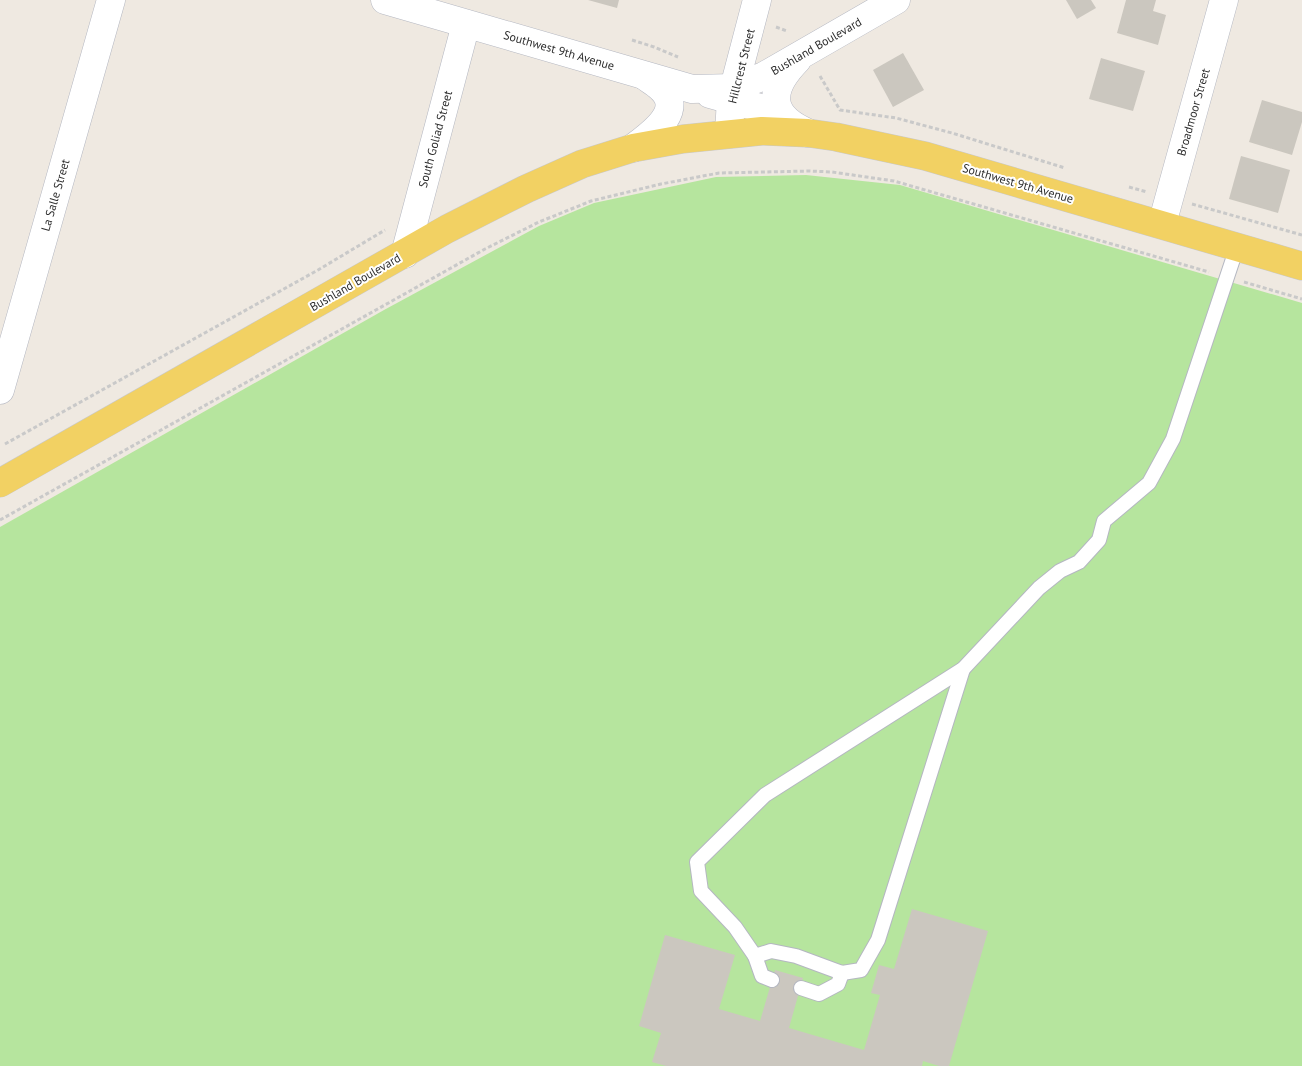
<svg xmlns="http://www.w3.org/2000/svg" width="1302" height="1066" font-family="'PT Sans',sans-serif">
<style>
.green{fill:#b6e59e}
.building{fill:#cbc7bf}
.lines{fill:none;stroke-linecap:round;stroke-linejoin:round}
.lane-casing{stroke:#b4b7c1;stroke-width:16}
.street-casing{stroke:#b4b7c1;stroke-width:29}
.secondary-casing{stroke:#b4b7c1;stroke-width:29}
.primary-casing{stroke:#c9c9c9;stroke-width:29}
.path{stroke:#c9c9c9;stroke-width:3;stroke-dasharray:4 2.5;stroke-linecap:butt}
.lane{stroke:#fff;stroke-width:14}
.street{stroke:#fff;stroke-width:28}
.secondary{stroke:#fff;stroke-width:28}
.primary{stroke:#f2d163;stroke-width:28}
.labels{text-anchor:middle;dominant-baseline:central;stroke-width:4;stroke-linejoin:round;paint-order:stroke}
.street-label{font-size:12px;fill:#2e2e2e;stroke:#fff}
</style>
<rect width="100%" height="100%" fill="#efe9e1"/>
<!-- green -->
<polygon class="green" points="806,175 900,185 1302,303 1302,1066 0,1066 0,527 384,310 539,226 594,203 716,177"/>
<!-- building -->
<g class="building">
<polygon points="588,0 619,0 617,8"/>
<polygon points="1066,0 1091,0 1096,8 1077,19"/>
<polygon points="1126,0 1156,0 1153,11 1166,15 1158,45 1117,33"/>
<polygon points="903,53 924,90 893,107 873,70"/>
<polygon points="1101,58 1145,71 1133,111 1089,99"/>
<polygon points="1262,100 1302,112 1302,122 1292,155 1249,142"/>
<polygon points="1241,156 1290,170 1278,213 1229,199"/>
<polygon points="912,909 988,931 949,1066 939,1066 923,1061 922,1066 666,1066 652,1062 661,1033 639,1026 665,935 735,955 719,1009 760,1021 775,970 803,978 789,1028 864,1050 880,995 871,993 879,965 894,969"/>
</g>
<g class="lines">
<!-- lane casing -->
<g class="lane-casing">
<g id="lane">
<polyline points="755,956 735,927 701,891 697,862 765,795 963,669 1039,588 1060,571 1079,562 1099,540 1104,521 1149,483 1173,439 1237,247"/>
<polyline points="772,980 762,976 755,956 771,951 796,956 842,973 861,970 878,940 963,669"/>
<polyline points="801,988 819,994 838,984 842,973"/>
</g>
</g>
<!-- street casing -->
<g class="street-casing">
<g id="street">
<polyline points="729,133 731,99 757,0"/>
<polyline points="1162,224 1224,0"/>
<polyline points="405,254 466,24"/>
<polyline points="0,390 111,0"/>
</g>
</g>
<!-- secondary casing -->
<g class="secondary-casing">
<g id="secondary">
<polyline points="385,0 692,89 734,88 764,76 896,0"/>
<path d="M797 60C768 90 767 115 808 133"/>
<polyline points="710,94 764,109 781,116"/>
<path d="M633 148C650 135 686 111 661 88 656 83 650 80 645 76"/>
</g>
</g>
<!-- primary casing -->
<g class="primary-casing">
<polyline id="primary" points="0,483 447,229 526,189 582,164 633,148 683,139 762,131 808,133 836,137 925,156 1302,266"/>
</g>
<!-- path -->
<g class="path">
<polyline points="776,27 787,31"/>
<polyline points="632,40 654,47 678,57"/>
<polyline points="820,76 840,110 896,118 952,133 1065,168"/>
<polyline points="1129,187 1147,192"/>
<polyline points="1192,204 1302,235"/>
<polyline points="1244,282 1302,299"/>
<polyline points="5,444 318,270 385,230"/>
<polyline points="0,520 485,249 539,222 591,201 661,184 719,173 810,171 832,172 894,181 1209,272"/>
</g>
<!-- lane -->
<use href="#lane" class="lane"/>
<!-- street -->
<use href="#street" class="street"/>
<!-- secondary -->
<use href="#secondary" class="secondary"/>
<!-- primary -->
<use href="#primary" class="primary"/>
</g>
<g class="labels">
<!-- street labels -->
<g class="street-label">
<text transform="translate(816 46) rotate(-30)">Bushland Boulevard</text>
<text transform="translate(559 50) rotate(16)">Southwest 9th Avenue</text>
<text transform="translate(741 66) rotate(-76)">Hillcrest Street</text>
<text transform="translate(1193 112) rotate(-74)">Broadmoor Street</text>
<text transform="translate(435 139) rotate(-75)">South Goliad Street</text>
<text transform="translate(1018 183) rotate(16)">Southwest 9th Avenue</text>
<text transform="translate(55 195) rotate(-74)">La Salle Street</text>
<text transform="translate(355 282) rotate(-30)">Bushland Boulevard</text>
</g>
</g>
</svg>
